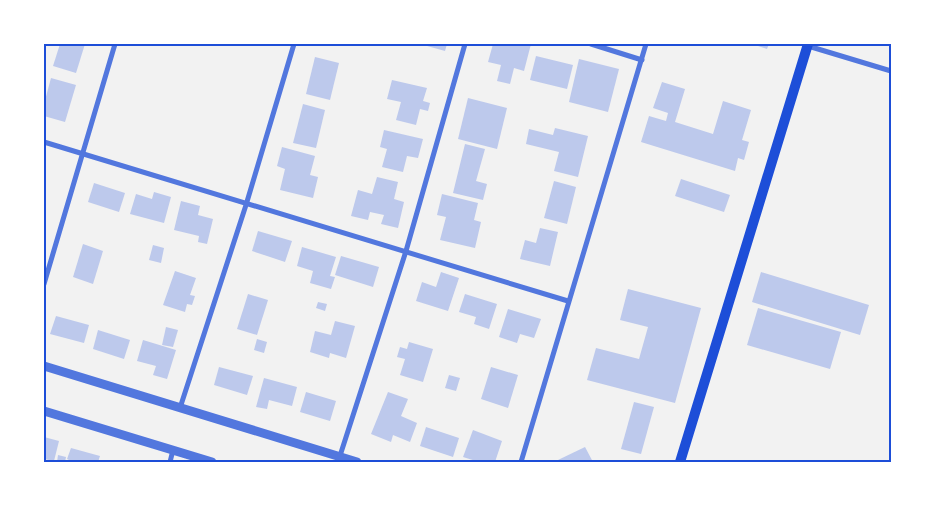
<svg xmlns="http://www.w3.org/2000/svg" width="935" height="506" font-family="Montserrat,sans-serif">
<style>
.building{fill:#bdc9ec}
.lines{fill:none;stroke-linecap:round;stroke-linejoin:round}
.minor{stroke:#5277de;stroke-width:5}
.tertiary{stroke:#5277de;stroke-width:9}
.secondary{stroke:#1d4ed8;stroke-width:10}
.neatline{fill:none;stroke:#1d4ed8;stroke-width:2}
</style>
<rect width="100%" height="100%" fill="#f2f2f2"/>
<!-- building -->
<g class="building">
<polygon points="60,44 85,44 76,73 53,66"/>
<polygon points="420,44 447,44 445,51"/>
<polygon points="493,44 531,44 524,71 514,68 510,84 497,81 501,65 488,62"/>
<polygon points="752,44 769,44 767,49"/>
<polygon points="536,56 573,65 567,89 530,80"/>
<polygon points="315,57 339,63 330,100 306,94"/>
<polygon points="579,59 619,69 608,112 569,102"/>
<polygon points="51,78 76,85 65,122 44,116 44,104"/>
<polygon points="392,80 427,88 423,101 430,103 428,111 420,109 416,125 396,120 401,102 387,99"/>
<polygon points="662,82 685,89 675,122 713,134 723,101 751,110 742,140 749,142 744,160 738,158 735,171 641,142 649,116 666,121 668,113 653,108"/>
<polygon points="468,98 507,108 497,149 458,139"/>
<polygon points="303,104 325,110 316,148 293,143"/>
<polygon points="555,128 588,136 578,177 554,171 559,152 526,144 529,129 553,135"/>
<polygon points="384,130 423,139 418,158 407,156 403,172 382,167 387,149 380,147"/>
<polygon points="465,144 485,149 476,181 487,184 483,200 453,193"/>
<polygon points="282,147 315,156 310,175 318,177 313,198 280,190 285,169 277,166"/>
<polygon points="377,177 398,182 394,199 404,202 398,228 381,224 384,215 370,212 368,220 351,216 358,190 372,194"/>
<polygon points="681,179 730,195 724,212 675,196"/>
<polygon points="554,181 576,187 567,224 544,218"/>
<polygon points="94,183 125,193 119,212 88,202"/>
<polygon points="154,192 171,197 164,223 130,214 136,194 152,199"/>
<polygon points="442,194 478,203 474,220 481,222 475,248 440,240 446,217 437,215"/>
<polygon points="181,201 200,206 198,215 213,219 207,244 198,242 199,236 174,230"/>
<polygon points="540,228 558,232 550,266 520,259 525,240 536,243"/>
<polygon points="258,231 292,241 285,262 252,251"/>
<polygon points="83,244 103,251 93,284 73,277"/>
<polygon points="153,245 164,248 161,263 149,260"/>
<polygon points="302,247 336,257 330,276 335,277 331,289 310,283 313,271 297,266"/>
<polygon points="341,256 379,267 373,287 335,275"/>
<polygon points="175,271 196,278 190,295 195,296 192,305 187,304 185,312 163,305"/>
<polygon points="441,272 459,278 448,311 416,301 422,282 436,287"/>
<polygon points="761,272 869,305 860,335 752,302"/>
<polygon points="628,289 701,308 675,403 587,380 596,348 639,359 648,327 620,320"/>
<polygon points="248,294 268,300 257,335 237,329"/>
<polygon points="465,294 497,304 489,329 474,324 476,317 459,312"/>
<polygon points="318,302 327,304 325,311 316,308"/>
<polygon points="758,308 841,332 830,369 747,345"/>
<polygon points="508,309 541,319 534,338 520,334 517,343 499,337"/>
<polygon points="56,316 89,325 84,343 50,334"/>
<polygon points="335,321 355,326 346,358 330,353 329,358 310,352 315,331 331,335"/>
<polygon points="166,327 178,330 173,347 162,345"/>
<polygon points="98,330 130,340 124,359 93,349"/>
<polygon points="257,339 267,342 264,353 254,350"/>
<polygon points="143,340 176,350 167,379 153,375 156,366 137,361"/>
<polygon points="409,342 433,349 423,382 400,375 405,359 397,357 400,347 407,349"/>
<polygon points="219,367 253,376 247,395 214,385"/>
<polygon points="491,367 518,375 508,408 481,399"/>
<polygon points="449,375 460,378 456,391 445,388"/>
<polygon points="264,378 297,387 292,406 269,400 267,409 256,407"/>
<polygon points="306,392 336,401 330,421 300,412"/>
<polygon points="388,392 408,399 401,416 417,423 410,442 393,435 391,442 371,434"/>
<polygon points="634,402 654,407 641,454 621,449"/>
<polygon points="426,427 459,438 453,457 420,446"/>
<polygon points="473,430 502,441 495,462 479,462 463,457"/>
<polygon points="44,437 59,441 54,461 44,459"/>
<polygon points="585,447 593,462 554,462 560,459"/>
<polygon points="71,448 100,456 98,462 73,462 67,459"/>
<polygon points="58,455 66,457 65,462 57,462"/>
</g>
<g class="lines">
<!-- minor -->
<g class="minor">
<polyline points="591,44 642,60"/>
<polyline points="808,46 891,71"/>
<polyline points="44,142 568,301"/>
<polyline points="44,284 115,44"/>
<polyline points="180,408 246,205 294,44"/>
<polyline points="170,462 173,450"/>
<polyline points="338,462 406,251 465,44"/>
<polyline points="521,462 646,44"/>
</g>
<!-- tertiary -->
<g class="tertiary">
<polyline points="44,366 357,462"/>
<polyline points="44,411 212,462"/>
</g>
<!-- secondary -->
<polyline class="secondary" points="680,462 808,44"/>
</g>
<!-- border -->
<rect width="935" height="506" fill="none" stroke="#ffffff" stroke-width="90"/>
<rect x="45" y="45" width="845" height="416" class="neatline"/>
</svg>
